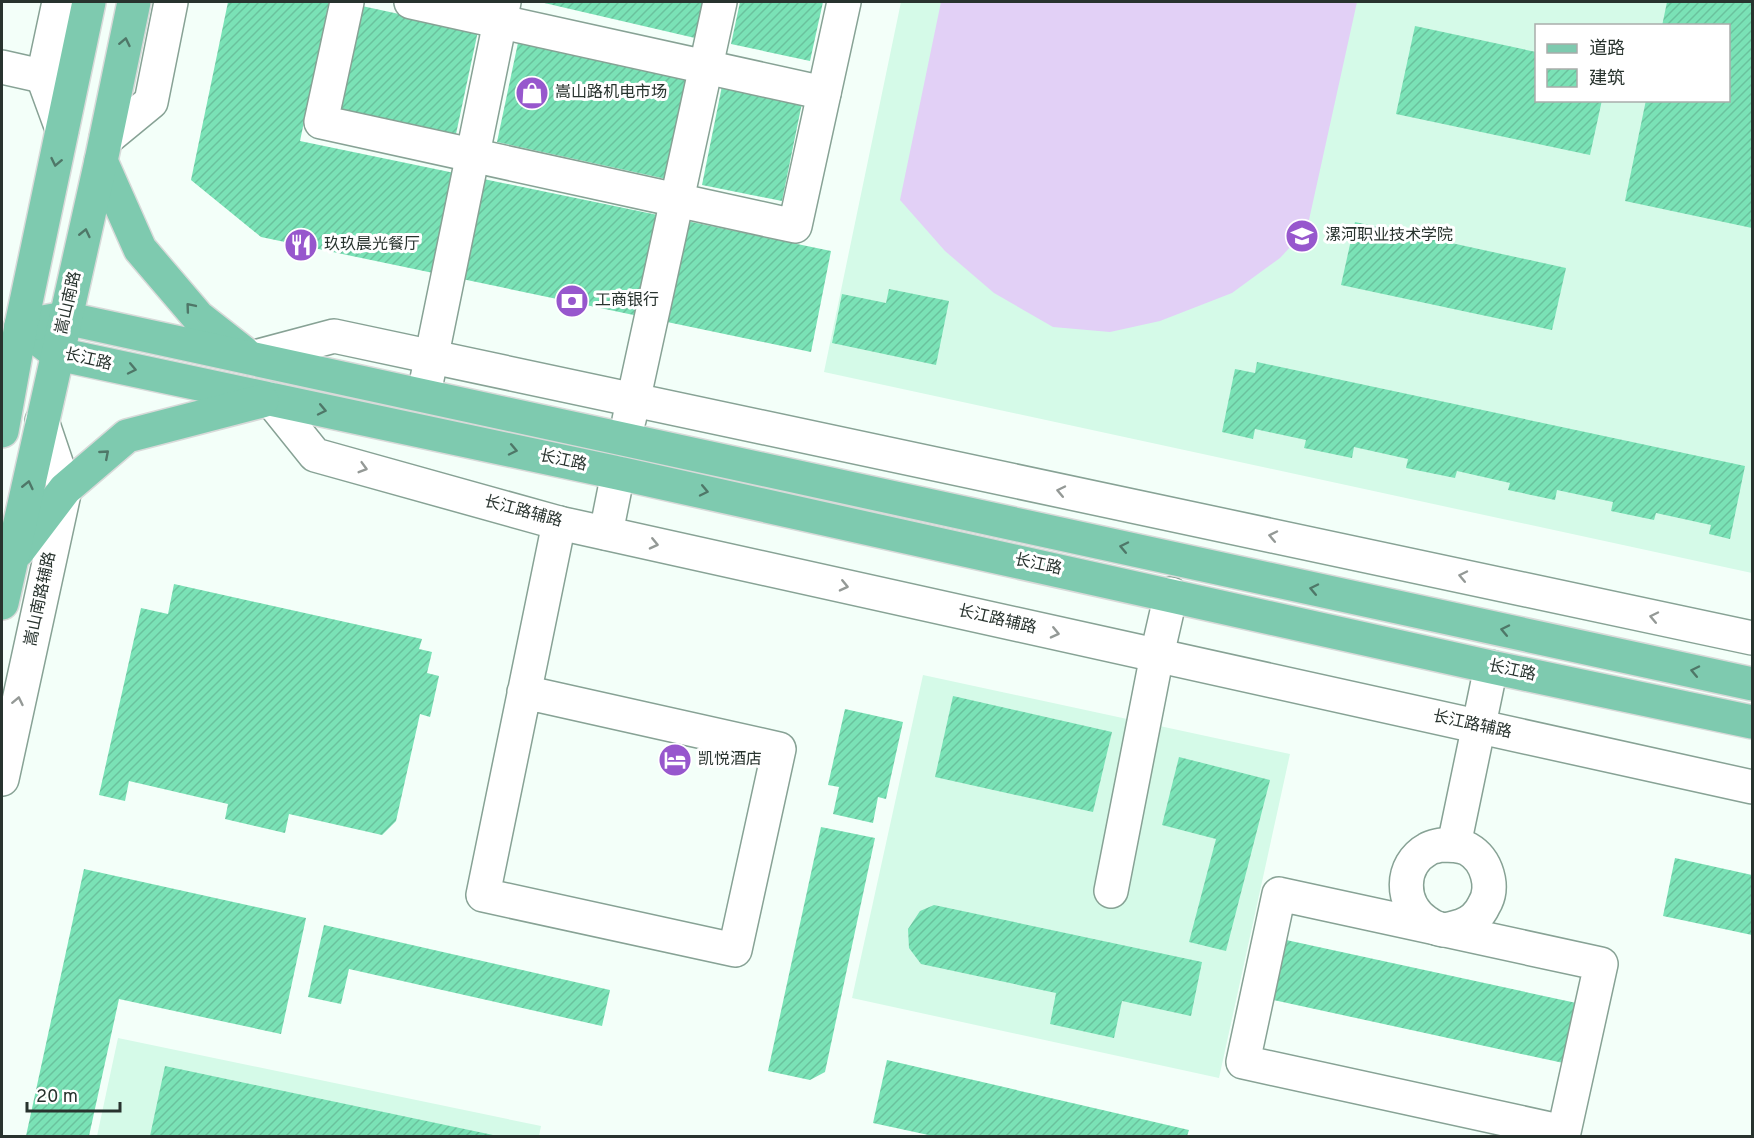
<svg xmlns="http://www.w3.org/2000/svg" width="1754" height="1138" font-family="Overpass,'Noto Sans SC',sans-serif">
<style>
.built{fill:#d5fae8;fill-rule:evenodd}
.grass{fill:#e2d0f6}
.building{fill:url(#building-hatch)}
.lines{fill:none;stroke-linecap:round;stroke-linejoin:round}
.minor-casing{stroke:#87a295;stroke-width:36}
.major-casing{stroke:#d8dad9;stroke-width:36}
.minor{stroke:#fff;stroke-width:33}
.major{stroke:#7ecaaf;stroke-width:33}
.oneway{stroke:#4f7768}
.oneway2{stroke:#949996}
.labels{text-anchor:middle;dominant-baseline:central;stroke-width:6;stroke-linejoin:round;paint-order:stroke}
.poi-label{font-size:16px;fill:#28332e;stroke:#fff;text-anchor:start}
.street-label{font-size:16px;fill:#28332e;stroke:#fff}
</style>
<defs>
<pattern id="building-hatch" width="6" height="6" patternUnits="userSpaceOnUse" patternTransform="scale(1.5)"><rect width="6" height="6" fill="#7ae2b6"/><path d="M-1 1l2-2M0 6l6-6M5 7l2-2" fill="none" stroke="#6ac29d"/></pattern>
</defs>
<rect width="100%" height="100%" fill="#f3fff9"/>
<!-- built -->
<g class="built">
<path d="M901 2H1752V573L824 372ZM1536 26H1728V100H1536Z"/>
<polygon points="923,675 1290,754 1219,1078 852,998"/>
<polygon points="118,1038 541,1126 539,1136 97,1136"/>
</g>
<!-- grass -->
<polygon class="grass" points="941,2 1357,2 1307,229 1280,258 1232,293 1160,321 1110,332 1053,327 994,293 945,251 900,200"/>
<!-- building -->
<g class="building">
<polygon points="228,2 329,2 300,141 831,251 811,352 261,237 191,180"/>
<polygon points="540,2 703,2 695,38"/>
<polygon points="740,2 823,2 810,61 731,44"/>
<polygon points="1667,2 1752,2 1752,228 1625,201 1646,100 1728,100 1728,26 1662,26"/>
<polygon points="362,6 478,31 456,134 340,109"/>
<polygon points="1415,26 1536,52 1536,100 1602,100 1590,155 1396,114"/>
<polygon points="519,38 689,74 666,179 497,142"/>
<polygon points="723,81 803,98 782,201 702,185"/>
<polygon points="1355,222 1566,268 1552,330 1341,285"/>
<polygon points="889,289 949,301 936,365 832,343 842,294 886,303"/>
<polygon points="1257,362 1745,466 1730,539 1709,534 1711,525 1656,513 1654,520 1611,511 1613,502 1557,490 1555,500 1508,490 1510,483 1457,471 1455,478 1406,468 1408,459 1354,447 1352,458 1304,448 1306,440 1255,429 1253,439 1222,432 1235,369 1255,373"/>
<polygon points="174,584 422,639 419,649 432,652 427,673 439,676 430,717 420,714 396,821 382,835 289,814 285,833 225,819 228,804 129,781 125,801 99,795 141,608 168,614"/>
<polygon points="953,696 1112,732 1093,812 935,777"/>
<polygon points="845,709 903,722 886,799 878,797 873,823 833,814 839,787 828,785"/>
<polygon points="1179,757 1270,780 1226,951 1189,942 1216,839 1162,825"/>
<polygon points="821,827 875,838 825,1072 810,1080 768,1071"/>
<polygon points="1675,858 1752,875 1752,935 1663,916"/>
<polygon points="84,869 306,918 281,1034 119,999 89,1136 26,1136"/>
<polygon points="934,905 1202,962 1191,1016 1122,1001 1114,1038 1050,1024 1056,993 921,964 909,948 908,929 920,911"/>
<polygon points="324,925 610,990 602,1026 349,969 341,1004 308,997"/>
<polygon points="1277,938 1581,1004 1568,1064 1264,998"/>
<polygon points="887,1060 1189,1130 1187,1136 933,1136 873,1123"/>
<polygon points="165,1066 493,1135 493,1136 150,1136"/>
</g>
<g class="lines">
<!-- minor casing -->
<g class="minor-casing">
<g id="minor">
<polyline points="59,2 43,77 62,129"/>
<polyline points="347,2 321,122 795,226 844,2"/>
<polyline points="411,2 824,93"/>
<polyline points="2,67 64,81"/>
<polyline points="106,139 151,102 171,2"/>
<polyline points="251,358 334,336 1752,638"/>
<polyline points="427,379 504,2"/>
<polyline points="270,399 315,455 559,523 1752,787"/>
<polyline points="629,420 720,2"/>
<polyline points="606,533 618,473"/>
<polyline points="524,692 779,749 735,950 483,895 559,523"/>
<polyline points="2,779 65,489 42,421"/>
<path d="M1441 845C1450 845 1460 845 1468 849 1487 860 1495 887 1484 905 1479 916 1472 922 1461 926 1456 927 1448 930 1443 930 1437 929 1430 925 1426 922 1400 904 1399 865 1428 849 1431 847 1437 846 1441 845Z"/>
<polyline points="1454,845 1491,667"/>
<polyline points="1111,891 1157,655 1171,594"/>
<polygon points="1279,894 1601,964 1564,1132 1243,1062"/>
</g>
</g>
<!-- major casing -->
<g class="major-casing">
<g id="major">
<polyline points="101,161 140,249 198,317 244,353"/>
<polyline points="21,326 58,354 618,473 1491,667 1752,722"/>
<polyline points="21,326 65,318 1752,684"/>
<polyline points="2,431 21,326 89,2"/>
<polyline points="18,551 65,489 127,436 262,401"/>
<polyline points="2,603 101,161 134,2"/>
</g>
</g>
<!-- minor -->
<use href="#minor" class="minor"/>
<!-- major -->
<use href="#major" class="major"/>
</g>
<!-- one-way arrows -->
<defs><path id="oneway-chevron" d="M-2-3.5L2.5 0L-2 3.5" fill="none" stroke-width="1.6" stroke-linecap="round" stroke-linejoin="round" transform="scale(1.5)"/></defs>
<g class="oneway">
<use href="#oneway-chevron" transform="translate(125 42) rotate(-78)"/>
<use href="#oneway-chevron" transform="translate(56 162) rotate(102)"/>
<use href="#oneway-chevron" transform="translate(85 233) rotate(-77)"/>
<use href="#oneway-chevron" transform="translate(190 307) rotate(-130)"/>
<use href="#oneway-chevron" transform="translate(132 369) rotate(12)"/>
<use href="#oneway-chevron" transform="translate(322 410) rotate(12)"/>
<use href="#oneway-chevron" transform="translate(513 450) rotate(12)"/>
<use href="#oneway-chevron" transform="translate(105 454) rotate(-41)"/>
<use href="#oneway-chevron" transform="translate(28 485) rotate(-77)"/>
<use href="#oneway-chevron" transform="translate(704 491) rotate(12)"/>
<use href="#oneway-chevron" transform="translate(1124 547) rotate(-168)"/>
<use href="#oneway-chevron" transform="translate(1314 589) rotate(-168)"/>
<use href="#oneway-chevron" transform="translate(1505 630) rotate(-168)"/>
<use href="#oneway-chevron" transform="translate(1695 671) rotate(-168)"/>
</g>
<g class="oneway2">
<use href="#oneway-chevron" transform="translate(363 468) rotate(16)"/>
<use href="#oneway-chevron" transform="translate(1061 491) rotate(-168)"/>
<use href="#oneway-chevron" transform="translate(1273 536) rotate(-168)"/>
<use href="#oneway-chevron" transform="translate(654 544) rotate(13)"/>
<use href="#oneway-chevron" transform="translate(1463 576) rotate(-168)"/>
<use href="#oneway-chevron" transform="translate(844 586) rotate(13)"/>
<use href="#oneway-chevron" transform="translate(1654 617) rotate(-168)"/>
<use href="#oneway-chevron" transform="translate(1055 633) rotate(13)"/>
<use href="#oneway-chevron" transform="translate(18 701) rotate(-78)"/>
</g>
<!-- icons -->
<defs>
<g id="shop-disc" transform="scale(1.725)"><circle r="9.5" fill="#9757cd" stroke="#fff"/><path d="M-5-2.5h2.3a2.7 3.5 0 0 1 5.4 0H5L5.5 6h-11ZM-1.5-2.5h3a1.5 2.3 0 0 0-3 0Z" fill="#fff"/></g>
<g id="university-disc" transform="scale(1.725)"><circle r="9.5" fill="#9757cd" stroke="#fff"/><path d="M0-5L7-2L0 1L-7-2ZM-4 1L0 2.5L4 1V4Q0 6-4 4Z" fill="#fff"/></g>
<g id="restaurant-disc" transform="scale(1.725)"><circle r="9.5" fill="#9757cd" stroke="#fff"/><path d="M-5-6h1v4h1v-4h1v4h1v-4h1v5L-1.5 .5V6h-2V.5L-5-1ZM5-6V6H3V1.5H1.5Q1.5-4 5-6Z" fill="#fff"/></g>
<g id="bank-disc" transform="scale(1.725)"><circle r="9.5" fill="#9757cd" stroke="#fff"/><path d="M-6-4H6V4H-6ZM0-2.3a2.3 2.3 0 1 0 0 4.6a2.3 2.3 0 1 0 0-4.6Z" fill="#fff"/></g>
<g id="hotel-disc" transform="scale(1.725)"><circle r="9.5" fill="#9757cd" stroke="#fff"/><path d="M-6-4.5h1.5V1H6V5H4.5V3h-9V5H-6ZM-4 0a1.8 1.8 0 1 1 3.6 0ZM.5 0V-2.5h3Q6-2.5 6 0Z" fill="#fff"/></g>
</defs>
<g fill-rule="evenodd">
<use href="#shop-disc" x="532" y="93"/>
<use href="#university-disc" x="1302" y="236"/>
<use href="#restaurant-disc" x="301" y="245"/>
<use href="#bank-disc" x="572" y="301"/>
<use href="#hotel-disc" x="675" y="760"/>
</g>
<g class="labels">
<!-- poi labels -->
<g class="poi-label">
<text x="555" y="93">嵩山路机电市场</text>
<text x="1325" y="236">漯河职业技术学院</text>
<text x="324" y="245">玖玖晨光餐厅</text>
<text x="595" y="301">工商银行</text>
<text x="698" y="760">凯悦酒店</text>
</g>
<!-- street labels -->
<g class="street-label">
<text transform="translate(69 303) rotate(-77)">嵩山南路</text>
<text transform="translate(88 360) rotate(13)">长江路</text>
<text transform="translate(563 461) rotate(12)">长江路</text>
<text transform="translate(523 512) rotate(15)">长江路辅路</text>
<text transform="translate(1038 565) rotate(12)">长江路</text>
<text transform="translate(41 599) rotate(-78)">嵩山南路辅路</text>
<text transform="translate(997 620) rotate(13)">长江路辅路</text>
<text transform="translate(1512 671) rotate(12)">长江路</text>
<text transform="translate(1472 725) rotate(12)">长江路辅路</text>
</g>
</g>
<!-- border -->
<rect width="1754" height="1138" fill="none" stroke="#28332e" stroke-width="6"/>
<!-- legend -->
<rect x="1535" y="24" width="195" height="78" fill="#ffffff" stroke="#a9adab" stroke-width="1.5"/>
<rect x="1547" y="44" width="30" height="9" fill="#7ecaaf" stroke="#a9adab" stroke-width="1.5"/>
<text x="1589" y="54" font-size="18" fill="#28332e">道路</text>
<rect x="1547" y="69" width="30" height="18" fill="url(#building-hatch)" stroke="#a9adab" stroke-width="1.5"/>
<text x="1589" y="84" font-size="18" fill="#28332e">建筑</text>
<!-- scale -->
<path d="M27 1102v9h93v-9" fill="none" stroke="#28332e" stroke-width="3"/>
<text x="36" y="1102" font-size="18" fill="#28332e" stroke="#ffffff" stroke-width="4.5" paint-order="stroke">20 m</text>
</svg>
